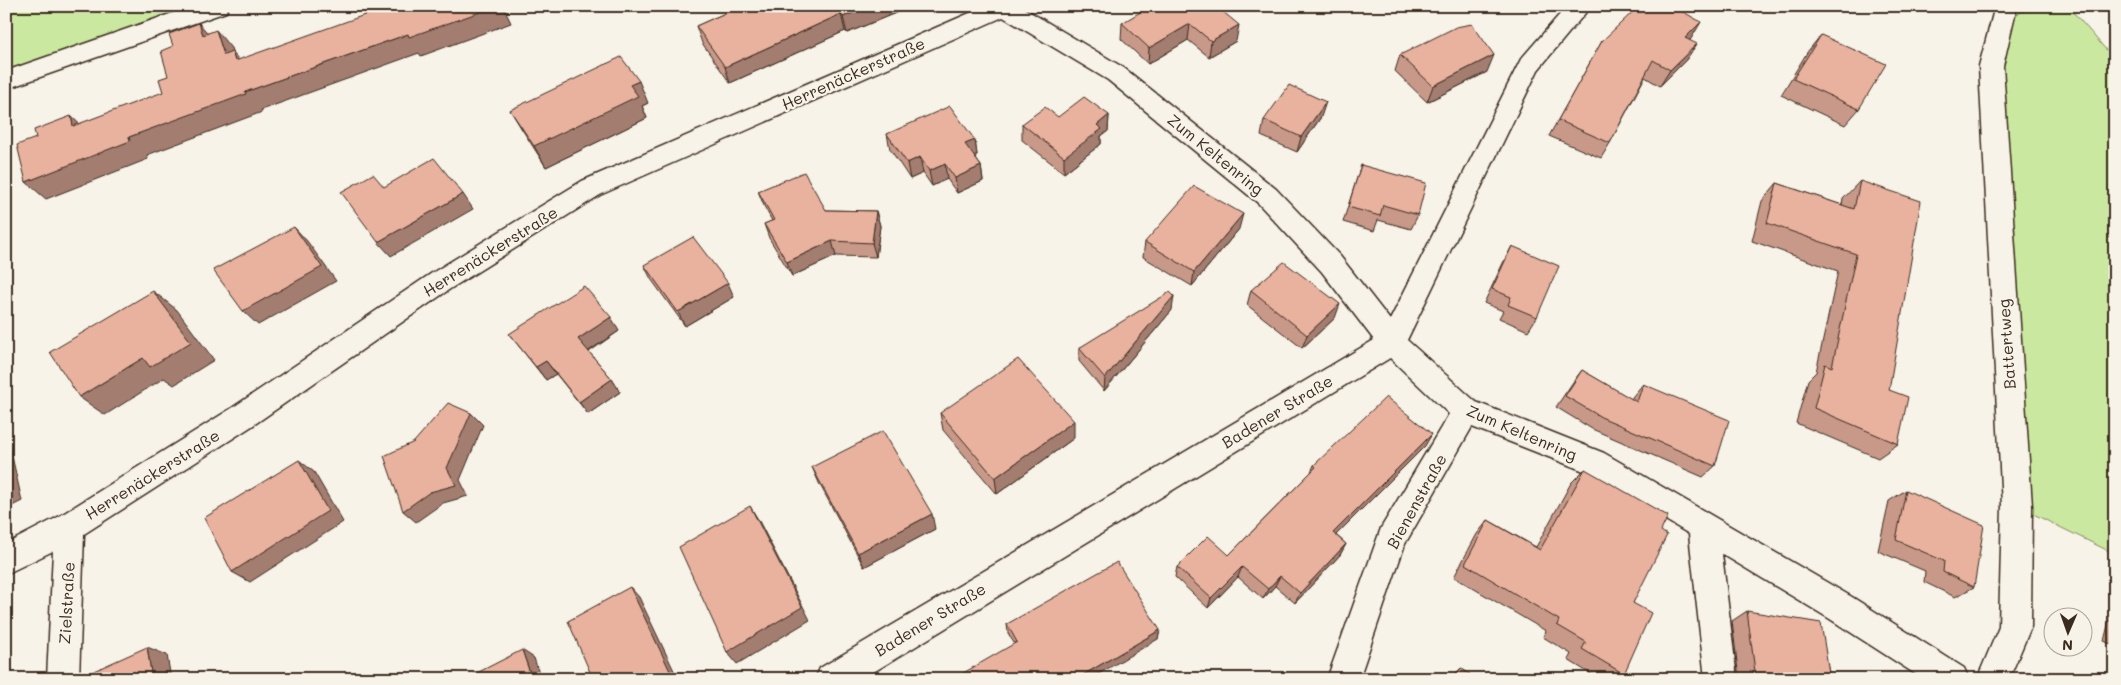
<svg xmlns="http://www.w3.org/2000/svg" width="2121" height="685" font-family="Mali,sans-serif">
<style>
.green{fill:#cbe8a0;stroke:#83895f}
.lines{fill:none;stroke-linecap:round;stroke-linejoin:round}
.minor-casing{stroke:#3b2a1e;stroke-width:3}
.minor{fill:#f7f3e8;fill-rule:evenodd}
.wall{fill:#c89989;stroke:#3b2a1e}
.shaded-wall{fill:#a37d6f;stroke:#3b2a1e}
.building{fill:#e9b29f;stroke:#3b2a1e}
.labels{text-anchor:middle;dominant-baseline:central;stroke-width:4.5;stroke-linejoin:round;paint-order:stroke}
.street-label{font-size:16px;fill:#3b2a1e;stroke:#f7f3e8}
</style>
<rect width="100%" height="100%" fill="#f7f3e8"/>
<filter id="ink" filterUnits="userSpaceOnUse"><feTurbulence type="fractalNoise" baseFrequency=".02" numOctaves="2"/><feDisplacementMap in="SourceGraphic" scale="10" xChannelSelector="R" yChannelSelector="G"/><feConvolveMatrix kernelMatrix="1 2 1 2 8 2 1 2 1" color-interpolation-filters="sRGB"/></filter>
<g filter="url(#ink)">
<!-- green -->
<g class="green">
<polygon points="6,6 218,6 6,80"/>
<polygon points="2037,6 2068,6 2115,60 2115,554 2017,506 1991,66 2003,19"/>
</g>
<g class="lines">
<!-- minor casing -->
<g class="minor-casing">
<g id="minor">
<polygon points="193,6 229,6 226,12 6,89 6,71"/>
<polygon points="986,6 1020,6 1124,68 1276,189 1340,256 1390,320 1521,59 1567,6 1591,6 1538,70 1407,340 1476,402 1604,453 1852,597 1964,668 1969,679 1923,679 1830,619 1722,554 1737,679 1705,679 1689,534 1584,471 1472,427 1405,544 1359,679 1327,679 1381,528 1449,414 1390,358 862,679 815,679 820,668 1374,340 1322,272 1258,203 1108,80 1003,17 600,195 450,289 252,426 84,534 79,679 47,679 53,551 6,574 6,544 58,517 232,408 432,273 582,181"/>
<polygon points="1995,6 2017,6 2003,66 2032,506 2031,627 2009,679 1977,679 1999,627 2002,506 1979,66"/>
</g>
</g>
<!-- minor -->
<use href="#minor" class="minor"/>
</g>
<!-- wall -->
<g class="wall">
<polygon points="741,6 910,6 910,7 847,33 845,31 730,83 702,43 696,26"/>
<polygon points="1182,10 1236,41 1209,57 1188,40 1148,64 1121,39 1122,23 1152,13"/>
<polygon points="1821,35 1859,109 1845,125 1781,95 1808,51"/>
<polygon points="1691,39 1689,40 1686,60 1660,86 1645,77 1610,143 1601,158 1549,136 1602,41"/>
<polygon points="1400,55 1487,72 1427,102 1395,71"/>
<polygon points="648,103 642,106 647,118 546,167 523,131 510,110"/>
<polygon points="1109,115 1108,131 1101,136 1101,144 1064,173 1022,140 1022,124 1058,117"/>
<polygon points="1321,117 1297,152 1261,136 1264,120"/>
<polygon points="887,134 975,140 977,155 974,156 981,166 983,181 957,193 947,179 932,186 923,173 910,179 890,149"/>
<polygon points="1361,165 1418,215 1411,229 1378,220 1374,231 1343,222"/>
<polygon points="1860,181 1889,390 1898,444 1878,458 1796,423 1808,380 1816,372 1838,271 1752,241 1762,201 1777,183 1842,205 1843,199"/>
<polygon points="758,191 826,210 876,211 880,226 876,257 836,256 792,276 769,238 764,224 772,221 764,206"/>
<polygon points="1239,229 1192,286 1143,257 1145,242"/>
<polygon points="1512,246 1537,317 1528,331 1499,318 1503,311 1484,303 1504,261"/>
<polygon points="644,265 734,297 685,326 651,279"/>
<polygon points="1251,290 1335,318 1302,348 1247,305"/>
<polygon points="1172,310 1104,391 1079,361 1079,348"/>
<polygon points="619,331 589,352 612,379 620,392 588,414 556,374 546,380 509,334"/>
<polygon points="1582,370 1631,399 1633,396 1643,384 1715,466 1703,477 1592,429 1556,407 1573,382"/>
<polygon points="940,413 1074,438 997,494 943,430"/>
<polygon points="1425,446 1336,535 1346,544 1340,555 1295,603 1275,586 1263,599 1238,577 1208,608 1175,577 1177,567 1229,555 1311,472 1314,465"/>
<polygon points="812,467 935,529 864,567 819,483"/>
<polygon points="1585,469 1661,531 1633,603 1624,674 1617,679 1599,679 1568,660 1571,654 1543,637 1546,631 1454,577 1477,534 1488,520 1536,547 1571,483"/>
<polygon points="1906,490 1974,587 1955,597 1924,582 1925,571 1878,551 1889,501"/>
<polygon points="2115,600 2115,646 2104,641 2114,601"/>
<polygon points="1747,611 1830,679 1739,679 1732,621"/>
<polygon points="1007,624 1160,630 1158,639 1014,643 1008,633"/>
<polygon points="1461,668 1476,679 1450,679"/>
</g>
<!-- shaded-wall -->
<g class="shaded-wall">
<polygon points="497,6 503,6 511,23 421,56 419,53 261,110 262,112 147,155 148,159 46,199 26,182 129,137 245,92 408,34"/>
<polygon points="869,6 910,6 910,7 847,33 843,17"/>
<polygon points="841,14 845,31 730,83 725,67"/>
<polygon points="1701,22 1691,39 1675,54 1685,38"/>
<polygon points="199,23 215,42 203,35"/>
<polygon points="1190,24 1188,40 1148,64 1149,48"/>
<polygon points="1239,25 1236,41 1209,57 1211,41"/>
<polygon points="216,30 231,48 239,73 224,55"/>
<polygon points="1697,44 1686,60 1660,86 1670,70"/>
<polygon points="232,52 248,70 235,61"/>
<polygon points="1494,55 1487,72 1427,102 1433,86"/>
<polygon points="639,81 648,103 642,106 647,118 546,167 534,146 630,85"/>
<polygon points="1326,102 1321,117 1297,152 1301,137"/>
<polygon points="1109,115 1108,131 1101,136 1101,144 1064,173 1064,157 1097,125"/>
<polygon points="71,116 90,134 73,126"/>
<polygon points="975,140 977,155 967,160 965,144"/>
<polygon points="920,157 923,173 910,179 907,163"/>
<polygon points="945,164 947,179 932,186 929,171"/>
<polygon points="981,166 983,181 957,193 955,178"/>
<polygon points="463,194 473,209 391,256 378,242"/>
<polygon points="876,211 880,226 876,257 872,243"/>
<polygon points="1243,214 1239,229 1192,286 1194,272"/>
<polygon points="294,227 307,241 336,281 258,325 243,311"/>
<polygon points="832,241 836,256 792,276 787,262"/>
<polygon points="728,283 734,297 685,326 678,312"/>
<polygon points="153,291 177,310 214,360 174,385 164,378 105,415 79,397 143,358"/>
<polygon points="1174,296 1172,310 1104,391 1105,378"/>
<polygon points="1340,304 1335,318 1302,348 1307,335"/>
<polygon points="611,317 619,331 587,352 578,339"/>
<polygon points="546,361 556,374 546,380 536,367"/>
<polygon points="612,379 620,392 588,414 579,402"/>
<polygon points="6,399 11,424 6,426"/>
<polygon points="471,413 483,425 460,480 468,496 443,503 416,522 403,511"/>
<polygon points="1074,421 1074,438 997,494 995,478"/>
<polygon points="6,429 22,501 6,509"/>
<polygon points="1432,434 1425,446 1327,544 1333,533"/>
<polygon points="299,460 314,472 343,522 250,582 232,572"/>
<polygon points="750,506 759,521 810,620 737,664 727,652"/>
<polygon points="932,514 935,529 864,567 858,553"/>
<polygon points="1346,544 1340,555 1295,603 1300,593"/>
<polygon points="1242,567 1238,577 1208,608 1211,598"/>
<polygon points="1280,576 1275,586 1263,599 1268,589"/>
<polygon points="630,587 639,597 678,679 656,679"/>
<polygon points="1160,630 1158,639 1090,679 1076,679"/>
<polygon points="147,647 167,655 171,679 152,679"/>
<polygon points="522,650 534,658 541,679 532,679"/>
</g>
<!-- building -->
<g class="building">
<polygon points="390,6 497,6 409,37 408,34 245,92 246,94 129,137 130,141 26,182 17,145 36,138 34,130 71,116 73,126 163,92 159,79 168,76 161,51 173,46 169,34 199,23 203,35 216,30 224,55 232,52 235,61"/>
<polygon points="741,6 869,6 843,17 841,14 725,67 696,26"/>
<polygon points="1164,6 1178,6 1182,10 1189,6 1216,6 1239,25 1211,41 1190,24 1149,48 1122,23 1147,8 1152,13"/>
<polygon points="1639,6 1673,6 1701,22 1685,38 1697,44 1670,70 1653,60 1610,143 1558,120 1602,41"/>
<polygon points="1472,24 1494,55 1433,86 1400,55 1456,27"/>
<polygon points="1821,35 1886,64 1859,109 1793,79"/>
<polygon points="621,57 639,81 630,85 638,96 534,146 510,110"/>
<polygon points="1289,85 1326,102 1301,137 1264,120"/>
<polygon points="1084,97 1109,115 1097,125 1102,129 1064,157 1022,124 1045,107 1058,117"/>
<polygon points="950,106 975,140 965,144 981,166 955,178 945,164 929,171 920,157 907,163 887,134"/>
<polygon points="434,158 463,194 378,242 341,192 373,174 384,187"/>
<polygon points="1361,165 1426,183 1418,215 1383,205 1380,216 1348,207"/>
<polygon points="804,172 826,210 876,211 872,243 832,241 787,262 764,224 774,220 758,191"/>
<polygon points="1860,181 1921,201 1889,390 1908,397 1898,444 1814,408 1825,364 1832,367 1856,254 1767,223 1777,183 1854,209"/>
<polygon points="1194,186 1243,214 1194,272 1145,242"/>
<polygon points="294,227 322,267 243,311 213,270"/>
<polygon points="693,237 728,283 678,312 644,265"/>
<polygon points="1512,246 1559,266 1537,317 1508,305 1511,297 1492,289"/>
<polygon points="1284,262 1340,304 1307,335 1251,290"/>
<polygon points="584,286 611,317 578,339 612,379 579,402 546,361 536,367 509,334"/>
<polygon points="153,291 191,342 150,367 143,358 79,397 50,352"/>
<polygon points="1170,292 1174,296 1105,378 1079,348"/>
<polygon points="1018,359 1074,421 995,478 940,413"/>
<polygon points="1582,370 1637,402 1643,384 1729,420 1715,466 1601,417 1565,396"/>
<polygon points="1386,397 1432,434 1333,533 1346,544 1300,593 1280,576 1268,589 1242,567 1211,598 1177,567 1208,536 1229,555 1316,467 1314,465"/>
<polygon points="448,403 471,413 447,468 456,485 430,492 403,511 384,456 414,442"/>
<polygon points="883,431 932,514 858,553 812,467"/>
<polygon points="299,460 328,511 232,572 204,518"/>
<polygon points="1585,469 1668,516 1661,531 1667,535 1633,603 1651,613 1624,674 1582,649 1586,642 1557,625 1559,620 1465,564 1488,520 1540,550"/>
<polygon points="1906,490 1984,525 1974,587 1943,572 1944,561 1896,540"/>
<polygon points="750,506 802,607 727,652 679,547"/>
<polygon points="1117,562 1160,630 1076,679 953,679 1017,642 1007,624"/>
<polygon points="630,587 670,671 656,679 593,679 568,621"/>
<polygon points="1747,611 1821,623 1830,679 1756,679"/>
<polygon points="147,647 152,679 76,679"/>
<polygon points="522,650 532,679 465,679"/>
<polygon points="1461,668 1476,679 1454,679"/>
</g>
</g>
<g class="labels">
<!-- street labels -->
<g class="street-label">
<text transform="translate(853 73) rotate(-24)">Herrenäckerstraße</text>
<text transform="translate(1216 154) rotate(39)">Zum Keltenring</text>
<text transform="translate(490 251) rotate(-32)">Herrenäckerstraße</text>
<text transform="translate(2006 344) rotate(-94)">Battertweg</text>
<text transform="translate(1277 411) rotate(-31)">Badener Straße</text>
<text transform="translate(1522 432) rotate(23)">Zum Keltenring</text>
<text transform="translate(152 474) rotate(-32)">Herrenäckerstraße</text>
<text transform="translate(1416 501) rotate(-61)">Bienenstraße</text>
<text transform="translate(66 603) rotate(-87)">Zielstraße</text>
<text transform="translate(930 619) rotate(-31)">Badener Straße</text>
</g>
</g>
<!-- margin -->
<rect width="2121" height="685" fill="none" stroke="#f7f3e8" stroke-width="25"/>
<rect x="12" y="12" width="2096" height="660" fill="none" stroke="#3b2a1e" stroke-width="2" filter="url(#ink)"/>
<!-- north arrow -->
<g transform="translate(2068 632) rotate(182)"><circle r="24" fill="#f7f3e8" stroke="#aca397"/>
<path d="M0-4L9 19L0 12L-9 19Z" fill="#3b2a1e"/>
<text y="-8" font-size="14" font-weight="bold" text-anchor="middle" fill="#3b2a1e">N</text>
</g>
</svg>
